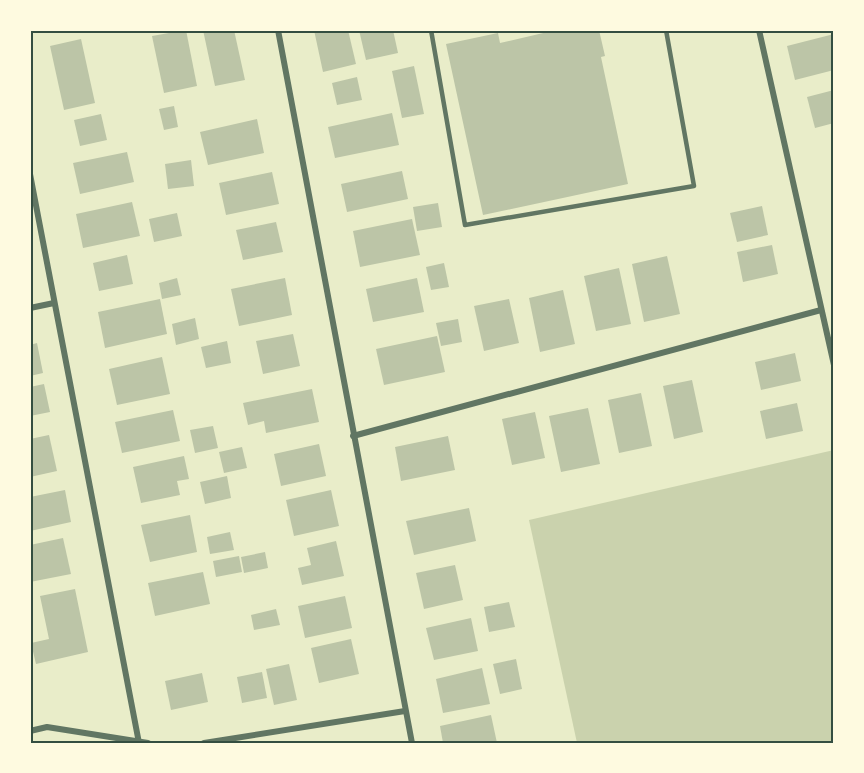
<svg xmlns="http://www.w3.org/2000/svg" width="864" height="773" font-family="Karla,sans-serif">
<style>
.green{fill:#cad2ad}
.building{fill:#bcc5a7}
.lines{fill:none;stroke-linecap:round;stroke-linejoin:round}
.service{stroke:#617663;stroke-width:4.5}
.minor{stroke:#617663;stroke-width:6}
.neatline{fill:none;stroke:#344e41;stroke-width:2}
</style>
<rect width="100%" height="100%" fill="#e9edc9"/>
<!-- green -->
<polygon class="green" points="834,450 834,743 577,743 529,520"/>
<!-- building -->
<g class="building">
<polygon points="186,30 197,86 164,93 152,36"/>
<polygon points="203,30 234,30 245,80 215,86"/>
<polygon points="314,30 348,30 356,64 323,72"/>
<polygon points="359,30 393,30 398,53 366,60"/>
<polygon points="556,30 599,30 605,56 601,57 628,184 483,215 446,44 498,33 500,43"/>
<polygon points="834,34 834,70 795,80 787,46"/>
<polygon points="81,39 95,103 64,110 50,46"/>
<polygon points="414,66 424,114 402,118 392,71"/>
<polygon points="357,77 362,100 337,105 332,83"/>
<polygon points="834,90 834,123 815,128 807,97"/>
<polygon points="174,106 178,127 164,130 159,109"/>
<polygon points="392,113 399,145 335,158 328,127"/>
<polygon points="101,114 107,140 80,146 74,120"/>
<polygon points="257,119 264,153 208,165 200,132"/>
<polygon points="127,152 134,182 80,194 73,163"/>
<polygon points="191,160 194,186 168,189 165,164"/>
<polygon points="402,171 408,199 347,212 341,184"/>
<polygon points="272,172 279,204 226,215 219,183"/>
<polygon points="132,202 140,236 83,248 76,214"/>
<polygon points="438,203 442,227 417,231 413,207"/>
<polygon points="762,206 768,235 737,242 730,213"/>
<polygon points="177,213 182,236 154,242 149,219"/>
<polygon points="412,219 420,255 360,267 353,231"/>
<polygon points="276,222 283,252 243,260 236,230"/>
<polygon points="772,245 778,274 743,282 737,252"/>
<polygon points="127,255 133,284 99,291 93,263"/>
<polygon points="667,256 680,314 644,322 632,264"/>
<polygon points="444,263 449,287 431,290 426,267"/>
<polygon points="619,268 631,324 596,331 584,276"/>
<polygon points="177,278 181,295 162,299 159,283"/>
<polygon points="285,278 292,315 239,326 231,289"/>
<polygon points="417,278 424,312 373,322 366,289"/>
<polygon points="563,290 575,344 540,352 529,298"/>
<polygon points="160,299 167,334 105,348 98,312"/>
<polygon points="509,299 519,343 484,351 474,306"/>
<polygon points="195,318 199,339 176,345 172,324"/>
<polygon points="458,319 462,342 441,346 436,323"/>
<polygon points="293,334 300,366 263,374 256,341"/>
<polygon points="437,336 445,372 384,385 376,349"/>
<polygon points="227,341 231,363 206,368 201,347"/>
<polygon points="37,343 43,373 30,376 30,345"/>
<polygon points="795,353 801,381 761,390 755,362"/>
<polygon points="162,357 170,394 117,405 109,369"/>
<polygon points="692,380 703,432 674,439 663,386"/>
<polygon points="44,384 50,412 30,416 30,387"/>
<polygon points="312,389 319,422 266,433 264,421 248,425 243,403"/>
<polygon points="641,393 652,446 619,453 608,400"/>
<polygon points="797,403 803,431 766,439 760,411"/>
<polygon points="588,408 600,464 561,472 549,416"/>
<polygon points="173,410 180,441 122,453 115,422"/>
<polygon points="535,412 545,458 512,465 502,419"/>
<polygon points="213,426 218,448 195,453 190,430"/>
<polygon points="49,435 57,471 30,477 30,439"/>
<polygon points="448,436 455,470 401,481 395,447"/>
<polygon points="319,444 326,476 281,486 274,454"/>
<polygon points="242,447 247,468 224,473 219,452"/>
<polygon points="184,456 189,479 177,481 180,495 141,503 133,467"/>
<polygon points="227,476 231,498 205,504 200,482"/>
<polygon points="65,490 71,522 30,531 30,497"/>
<polygon points="331,490 339,526 294,536 286,500"/>
<polygon points="469,508 476,541 414,555 406,521"/>
<polygon points="190,515 197,552 150,562 141,525"/>
<polygon points="230,532 234,550 210,554 207,537"/>
<polygon points="63,538 71,574 30,582 30,545"/>
<polygon points="336,541 344,576 302,585 298,568 311,565 307,548"/>
<polygon points="265,552 268,568 244,573 241,557"/>
<polygon points="239,556 242,572 216,577 213,561"/>
<polygon points="455,565 463,600 424,609 416,573"/>
<polygon points="203,572 210,604 155,616 148,583"/>
<polygon points="75,589 88,652 36,664 31,643 49,639 40,596"/>
<polygon points="345,596 352,628 305,638 298,606"/>
<polygon points="509,602 515,627 489,632 484,607"/>
<polygon points="276,609 280,625 254,630 251,615"/>
<polygon points="471,618 478,651 434,660 426,628"/>
<polygon points="351,639 359,674 319,683 311,648"/>
<polygon points="516,659 522,689 500,694 493,664"/>
<polygon points="289,664 297,700 274,705 266,669"/>
<polygon points="482,668 490,704 443,713 436,679"/>
<polygon points="262,672 267,698 242,703 237,677"/>
<polygon points="202,673 208,702 171,710 165,681"/>
<polygon points="491,715 497,743 443,743 440,726"/>
</g>
<g class="lines">
<!-- service -->
<polyline class="service" points="431,30 465,225 694,186 666,30"/>
<!-- minor -->
<g class="minor">
<polyline points="278,30 412,743"/>
<polyline points="759,30 834,365"/>
<polyline points="30,174 139,743"/>
<polyline points="30,308 54,303"/>
<polyline points="353,436 821,310"/>
<polyline points="30,731 47,727 148,743"/>
<polyline points="204,743 405,711"/>
</g>
</g>
<!-- border -->
<rect width="864" height="773" fill="none" stroke="#fefae0" stroke-width="63"/>
<rect x="32" y="32" width="800" height="710" class="neatline"/>
</svg>
